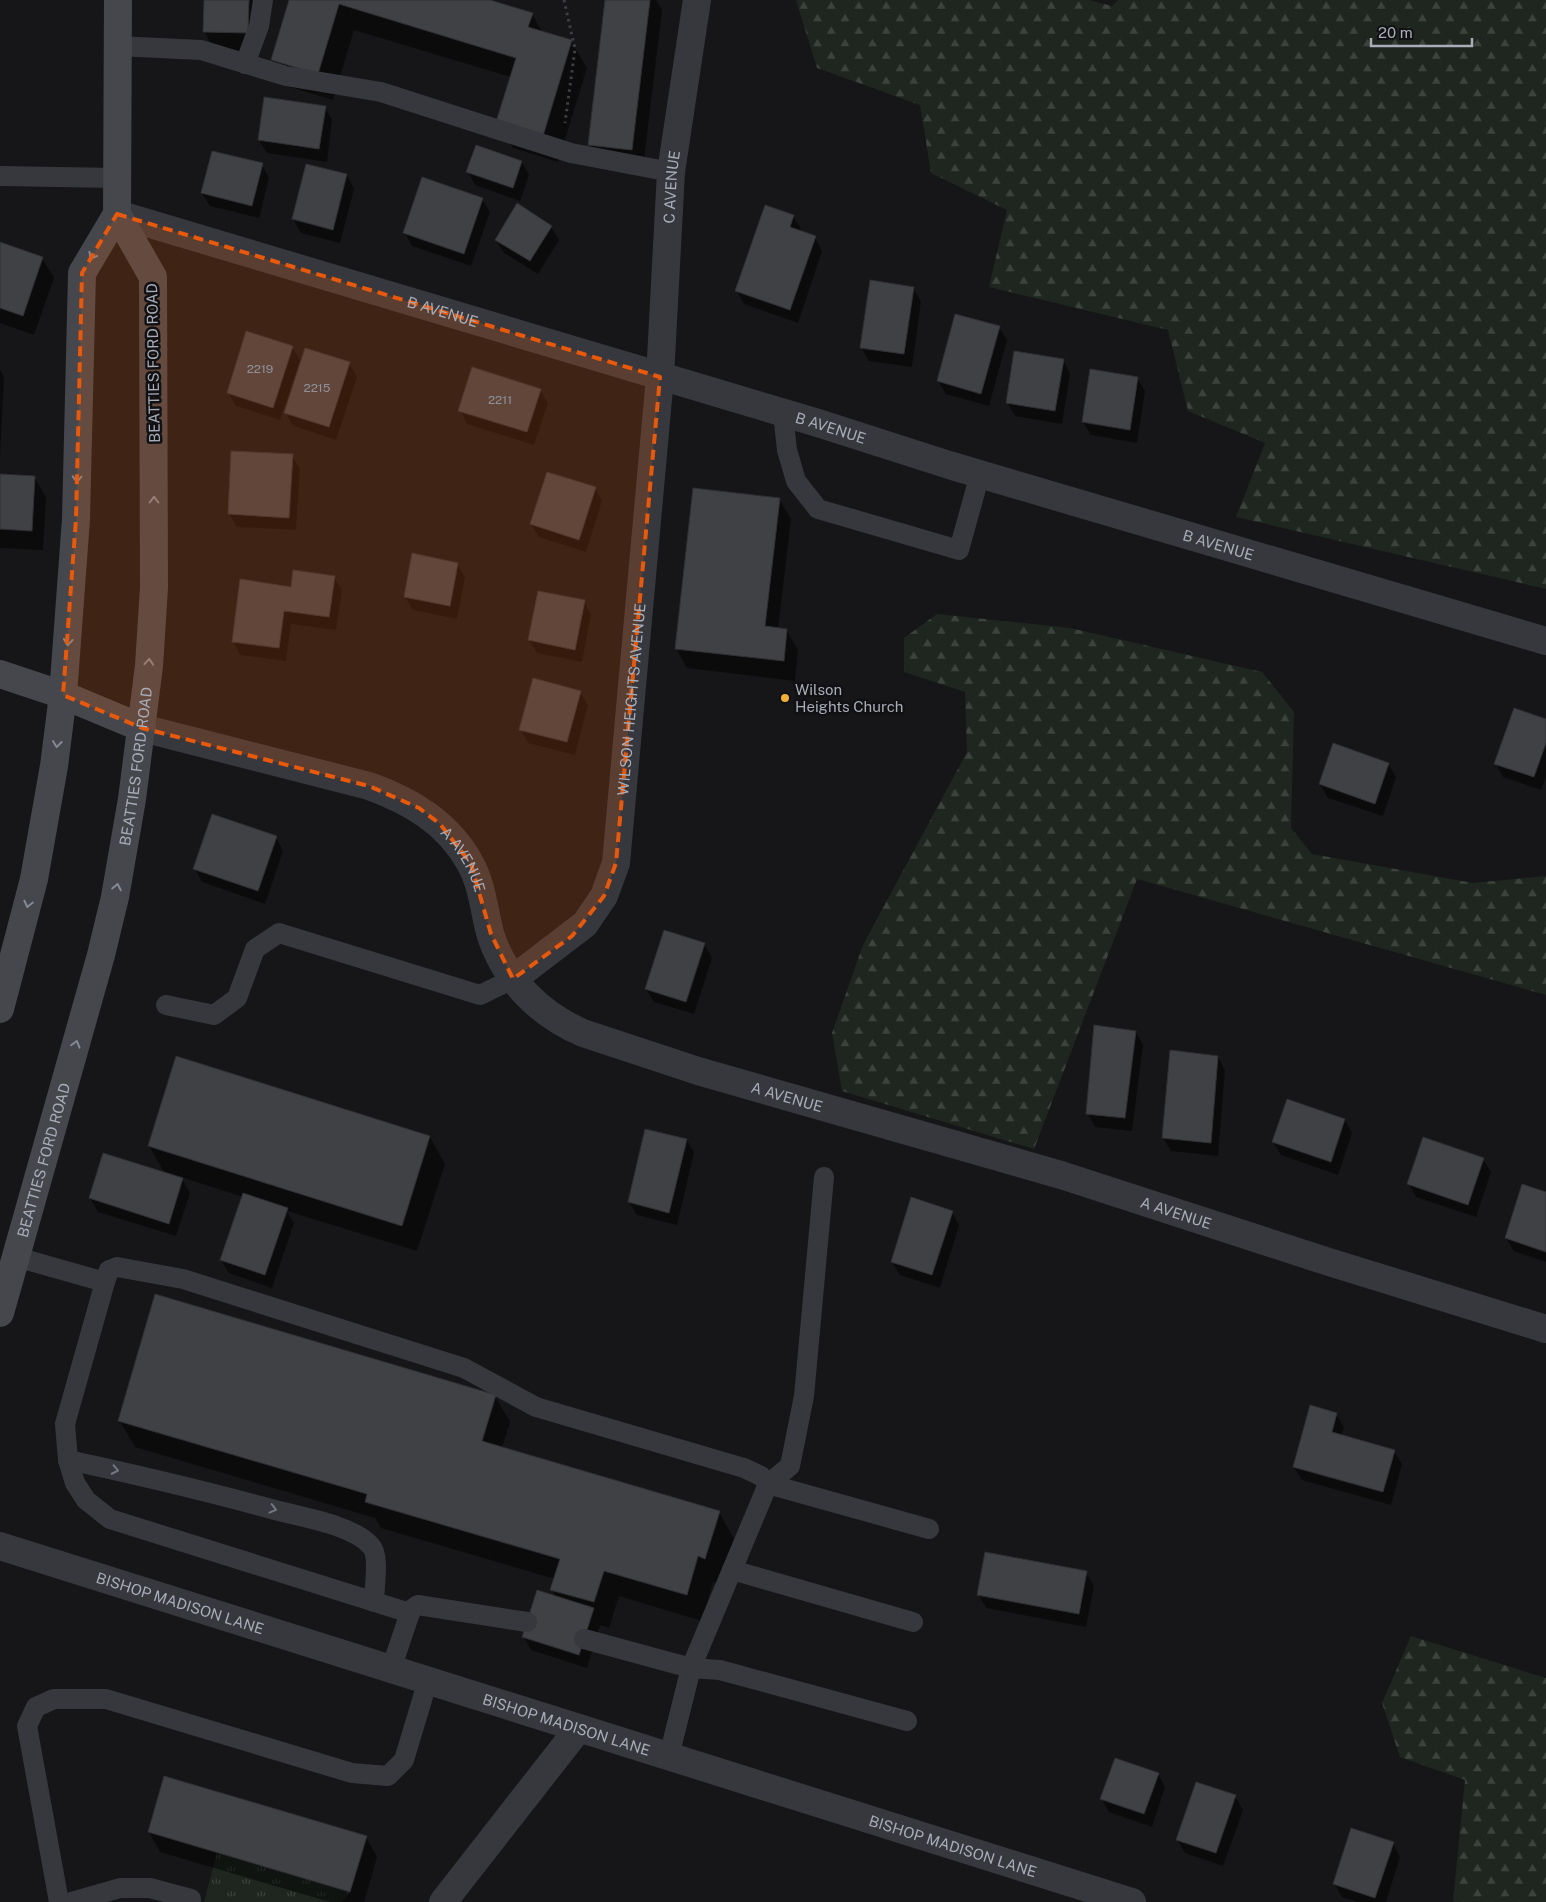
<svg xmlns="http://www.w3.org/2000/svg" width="1546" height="1902" font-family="'Public Sans',sans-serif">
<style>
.forest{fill:url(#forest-firs)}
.park{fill:url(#park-tufts)}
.shadow{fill:#0007}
.building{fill:#404145;stroke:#303034}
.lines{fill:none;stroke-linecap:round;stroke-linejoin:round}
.path{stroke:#3d3f44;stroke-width:3;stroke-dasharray:2.5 4;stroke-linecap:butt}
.lane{stroke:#37383d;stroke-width:20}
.street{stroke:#37383d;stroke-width:28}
.secondary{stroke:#45474d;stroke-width:28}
.oneway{stroke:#858993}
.oneway2{stroke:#757881}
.marked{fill:#e8590c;fill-opacity:0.2;stroke:#e8590c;stroke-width:4;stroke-dasharray:10 6;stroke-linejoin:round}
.poi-dot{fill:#f2b134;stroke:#111113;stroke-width:2}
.labels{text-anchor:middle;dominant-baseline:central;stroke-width:5;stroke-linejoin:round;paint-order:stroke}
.number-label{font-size:12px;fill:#8e929b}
.street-label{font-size:15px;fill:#a8adb8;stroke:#111113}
.poi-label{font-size:15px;fill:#a8adb8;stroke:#111113;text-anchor:start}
</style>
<defs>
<pattern id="forest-firs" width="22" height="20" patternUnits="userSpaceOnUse" patternTransform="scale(1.25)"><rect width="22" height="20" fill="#1e261f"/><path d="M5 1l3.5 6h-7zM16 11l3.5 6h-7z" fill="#3c433d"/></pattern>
<pattern id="park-tufts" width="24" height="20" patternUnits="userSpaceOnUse" patternTransform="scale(1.25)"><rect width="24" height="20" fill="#1e261f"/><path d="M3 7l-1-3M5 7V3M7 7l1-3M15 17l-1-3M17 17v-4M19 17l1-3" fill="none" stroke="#3c433d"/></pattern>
</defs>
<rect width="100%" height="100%" fill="#161618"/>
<!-- forest -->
<g class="forest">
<polygon points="796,0 1089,0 1112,6 1118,0 1546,0 1546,589 1236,517 1265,443 1188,411 1168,330 989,287 1007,210 931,173 920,105 817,68"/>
<polygon points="937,614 1070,628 1262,672 1294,712 1291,828 1312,854 1473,883 1546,876 1546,995 1137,879 1034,1149 842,1091 832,1033 863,945 967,752 965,692 904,672 904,638"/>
<polygon points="1411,1636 1546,1678 1546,1902 1453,1902 1465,1780 1400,1757 1382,1703"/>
</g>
<!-- park -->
<polygon class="park" points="217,1853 350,1892 342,1902 204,1902"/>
<!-- shadow -->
<g class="shadow">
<polygon points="205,0 261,0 259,53 215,51 204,31"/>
<polygon points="290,0 486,0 532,14 543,33 571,41 587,68 558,162 513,148 497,122 511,77 354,30 333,100 287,86 272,59"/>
<polygon points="606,0 656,0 662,10 643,169 601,164 589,144"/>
<polygon points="325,107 332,120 327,162 267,153 259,140"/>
<polygon points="522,162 529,175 520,201 475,185 468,172"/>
<polygon points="262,165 269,178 259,218 210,206 202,193"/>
<polygon points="307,165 347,175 354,189 340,243 301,233 293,219"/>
<polygon points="482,199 490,212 471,266 412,246 405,233"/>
<polygon points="793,216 801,229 800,232 815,237 822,251 798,323 744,304 737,291"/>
<polygon points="551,227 559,240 538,274 504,253 496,240"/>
<polygon points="0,244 42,258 54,278 34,335 0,323"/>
<polygon points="913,288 921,301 912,367 869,361 861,347"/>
<polygon points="999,327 1007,340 989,406 946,394 938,381"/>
<polygon points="292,347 300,360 280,420 236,406 228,393"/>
<polygon points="1063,360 1070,374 1062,424 1015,416 1007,402"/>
<polygon points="349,363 357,377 336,440 293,426 286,413"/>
<polygon points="0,369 4,377 0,457"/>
<polygon points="1137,378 1145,391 1137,443 1091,435 1083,422"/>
<polygon points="540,390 548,403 534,445 467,424 460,410"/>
<polygon points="292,456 300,469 296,530 237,527 229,514"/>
<polygon points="0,475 34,477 46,497 43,550 0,548"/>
<polygon points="595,488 602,501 586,552 539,537 531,524"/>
<polygon points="779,499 791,519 778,629 786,630 798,650 795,681 687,668 676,648"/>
<polygon points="457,564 465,577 457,619 413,610 405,597"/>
<polygon points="334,577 342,590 336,630 291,624 286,661 240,655 233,641 292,588"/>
<polygon points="584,601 591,615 582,662 537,653 529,640"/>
<polygon points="580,692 588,705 575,755 528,743 521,730"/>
<polygon points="1546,720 1546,777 1541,790 1503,777 1496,764"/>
<polygon points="1388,764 1396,777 1383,816 1328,798 1320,784"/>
<polygon points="276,837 283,851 265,904 202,882 195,869"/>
<polygon points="704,944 712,958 694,1014 654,1002 646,989"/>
<polygon points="1136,1032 1143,1045 1132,1131 1095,1127 1087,1113"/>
<polygon points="1218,1057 1225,1070 1218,1156 1171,1151 1163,1138"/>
<polygon points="1345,1120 1352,1133 1338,1175 1281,1155 1273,1142"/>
<polygon points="430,1137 445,1164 417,1251 287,1211 294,1223 272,1288 229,1273 221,1260 243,1197 181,1177 190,1193 176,1236 98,1212 90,1198 165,1174 149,1146"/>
<polygon points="687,1140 694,1153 677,1225 637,1215 629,1202"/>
<polygon points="1483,1159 1491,1172 1476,1217 1416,1197 1409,1184"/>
<polygon points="1546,1194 1546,1262 1514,1251 1506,1238"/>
<polygon points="952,1212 959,1225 940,1288 900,1275 892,1262"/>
<polygon points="495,1396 510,1422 502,1448 719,1512 734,1539 720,1584 713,1582 702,1621 619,1596 609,1628 600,1625 587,1668 531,1650 524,1637 556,1598 552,1590 555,1579 381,1528 375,1518 135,1447 119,1420"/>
<polygon points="1336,1414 1344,1427 1341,1436 1394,1451 1402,1464 1391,1505 1302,1480 1294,1467"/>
<polygon points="1086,1573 1094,1586 1086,1627 986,1608 979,1595"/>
<polygon points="1158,1774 1165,1787 1152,1827 1109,1812 1102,1799"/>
<polygon points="1235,1796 1243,1810 1223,1866 1185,1853 1177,1840"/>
<polygon points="149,1832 366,1837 377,1857 364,1902 330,1902 160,1852"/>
<polygon points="1393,1843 1400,1857 1386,1902 1358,1902 1342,1897 1334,1883"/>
</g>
<!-- building -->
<g class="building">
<polygon points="204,0 249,0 248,33 203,32"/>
<polygon points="289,0 490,0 533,13 528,27 572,40 543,136 496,122 516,58 339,4 318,74 271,60"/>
<polygon points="605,0 650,0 632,150 588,145"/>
<polygon points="264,97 326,106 319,149 258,140"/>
<polygon points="476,145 522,161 513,188 466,172"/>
<polygon points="212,151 263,163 252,206 201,193"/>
<polygon points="306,164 347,174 333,230 292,219"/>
<polygon points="422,177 483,198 464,254 403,233"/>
<polygon points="517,203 552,226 530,261 495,240"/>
<polygon points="765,205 794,215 790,227 816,236 790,310 735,291"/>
<polygon points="0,242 43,257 23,316 0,308"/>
<polygon points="870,280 914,287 904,354 860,348"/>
<polygon points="955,314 1000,326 981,394 937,381"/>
<polygon points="246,331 293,346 273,408 227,393"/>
<polygon points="305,348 350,362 329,427 284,413"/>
<polygon points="1014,351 1064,359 1055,411 1006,403"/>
<polygon points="472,367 541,389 527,432 458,411"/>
<polygon points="1090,369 1138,377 1130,430 1082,422"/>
<polygon points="231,451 293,454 289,518 228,514"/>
<polygon points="547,472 596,487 579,540 530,524"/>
<polygon points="0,474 35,476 32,531 0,529"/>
<polygon points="693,488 780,498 765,626 787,629 784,661 675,649"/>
<polygon points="412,553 458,563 450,606 404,597"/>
<polygon points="293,570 335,576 329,617 284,611 279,648 232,642 240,579 291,587"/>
<polygon points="538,591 585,600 575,650 528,640"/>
<polygon points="533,678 581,691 567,742 519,730"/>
<polygon points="1514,708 1546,719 1546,743 1534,777 1494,764"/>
<polygon points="1333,743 1389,763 1375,804 1319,784"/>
<polygon points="212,814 277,836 258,891 193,869"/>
<polygon points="664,930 705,943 686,1002 645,989"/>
<polygon points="1094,1025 1136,1031 1125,1118 1086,1114"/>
<polygon points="1170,1050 1218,1056 1211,1143 1162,1138"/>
<polygon points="176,1056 430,1136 402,1226 148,1146"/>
<polygon points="1287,1099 1345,1119 1331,1162 1272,1142"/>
<polygon points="645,1129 687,1139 669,1213 628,1202"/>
<polygon points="1423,1137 1484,1158 1468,1205 1407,1184"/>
<polygon points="103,1153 183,1178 169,1224 89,1198"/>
<polygon points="1522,1184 1546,1192 1546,1252 1505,1238"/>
<polygon points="243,1193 288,1208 265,1275 220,1260"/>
<polygon points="911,1197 953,1211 932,1275 891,1262"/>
<polygon points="155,1294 496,1395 482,1441 720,1511 705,1559 698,1556 687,1595 604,1571 594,1602 550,1590 560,1559 365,1502 367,1494 118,1421"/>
<polygon points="1310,1405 1337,1413 1332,1432 1395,1450 1383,1492 1293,1467"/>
<polygon points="985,1552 1087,1571 1079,1614 977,1595"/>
<polygon points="537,1590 594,1608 579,1655 522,1637"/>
<polygon points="1115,1758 1159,1773 1144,1814 1100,1799"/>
<polygon points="164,1776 367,1836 350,1892 148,1832"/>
<polygon points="1196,1782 1236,1795 1216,1853 1176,1840"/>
<polygon points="1351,1828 1394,1842 1375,1898 1333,1884"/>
</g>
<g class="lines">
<!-- path -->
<polyline class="path" points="564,0 575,49 565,123"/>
<!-- lane -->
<g class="lane">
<polyline points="117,46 201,50 286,76 381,92 571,153 671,172"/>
<polyline points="245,64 259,26 263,0"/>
<polyline points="0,176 116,178"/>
<polyline points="783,413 787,450 796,481 818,509 959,550 980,474"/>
<polyline points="166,1005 214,1015 237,998 255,949 279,933 480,995 513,979"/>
<polyline points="16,1257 105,1282 109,1270 117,1267 183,1279 464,1368 536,1407 744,1468 761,1476 768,1484 691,1668 669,1756"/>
<polyline points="105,1282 65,1424 68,1460 75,1483 86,1500 110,1519 410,1613"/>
<path d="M68 1460C138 1475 206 1491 275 1510 301 1517 353 1525 371 1546 380 1555 374 1589 374 1602"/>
<polyline points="768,1484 790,1466 804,1396 824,1177"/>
<polyline points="768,1484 929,1529"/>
<polyline points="732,1570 913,1622"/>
<polyline points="584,1639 691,1668 720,1670 907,1721"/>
<polyline points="391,1669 411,1610 418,1605 527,1622"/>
<polyline points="59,1902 27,1726 36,1707 54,1699 106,1699 352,1773 388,1776 404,1760 428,1680"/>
<polyline points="71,1902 120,1888 150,1888 191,1899"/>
</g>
<!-- street -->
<g class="street">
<path id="s1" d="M117 214 818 423 949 465 1546 641"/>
<path id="s2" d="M142 728 369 786C411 801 448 823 470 863 482 884 484 910 490 933 504 979 539 1014 583 1033L698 1071 1061 1175 1329 1262 1546 1329"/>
<path id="s3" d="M513 979 585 924 604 896 616 863 660 377 671 172 697 0"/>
<path id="s4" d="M0 1546 1132 1902"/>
<polyline points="443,1902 579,1728"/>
</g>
<!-- secondary -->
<g class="secondary">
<polyline points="0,674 63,695 142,728"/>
<polyline points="0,1009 34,879 54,766 63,695 76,519 82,273 117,214"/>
<path id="s5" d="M0 1313 101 955 115 897 132 799 149 666 154 587 153 277 117 214 118 0"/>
</g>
</g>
<!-- one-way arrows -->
<defs><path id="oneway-chevron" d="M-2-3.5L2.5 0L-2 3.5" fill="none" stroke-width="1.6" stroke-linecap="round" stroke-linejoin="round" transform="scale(1.25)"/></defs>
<g class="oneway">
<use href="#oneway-chevron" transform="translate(92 256) rotate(120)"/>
<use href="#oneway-chevron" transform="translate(77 479) rotate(92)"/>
<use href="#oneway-chevron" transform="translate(154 500) rotate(-90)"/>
<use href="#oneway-chevron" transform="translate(68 642) rotate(96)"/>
<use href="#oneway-chevron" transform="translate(149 662) rotate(-86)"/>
<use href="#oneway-chevron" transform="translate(57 744) rotate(97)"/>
<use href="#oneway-chevron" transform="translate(117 887) rotate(-79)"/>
<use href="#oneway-chevron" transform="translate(28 904) rotate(103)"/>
<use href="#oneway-chevron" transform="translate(76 1044) rotate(-74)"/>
</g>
<g class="oneway2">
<use href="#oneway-chevron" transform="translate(115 1470) rotate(12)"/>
<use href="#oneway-chevron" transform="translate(273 1509) rotate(15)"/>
</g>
<!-- marked area -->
<path class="marked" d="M117 214 660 377 616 863 604 896 572 936 513 979 491 934 471 864 440 824 419 808 369 786 142 728 63 695 76 519 82 273Z"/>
<!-- markers -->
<circle class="poi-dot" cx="785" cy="698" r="5"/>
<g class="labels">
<!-- number labels -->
<g class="number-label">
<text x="260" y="369">2219</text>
<text x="317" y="388">2215</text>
<text x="500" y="400">2211</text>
</g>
<!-- street labels -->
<g class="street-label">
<text stroke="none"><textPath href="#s3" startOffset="838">C AVENUE</textPath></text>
<text stroke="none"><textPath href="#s1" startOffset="340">B AVENUE</textPath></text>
<text transform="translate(153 363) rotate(-91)">BEATTIES FORD ROAD</text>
<text stroke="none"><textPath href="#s1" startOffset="745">B AVENUE</textPath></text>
<text stroke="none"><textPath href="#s1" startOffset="1150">B AVENUE</textPath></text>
<text stroke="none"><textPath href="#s3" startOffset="324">WILSON HEIGHTS AVENUE</textPath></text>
<text stroke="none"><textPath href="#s5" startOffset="564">BEATTIES FORD ROAD</textPath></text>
<text stroke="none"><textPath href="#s2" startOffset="358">A AVENUE</textPath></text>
<text stroke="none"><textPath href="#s2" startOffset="792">A AVENUE</textPath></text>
<text stroke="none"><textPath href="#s5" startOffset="159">BEATTIES FORD ROAD</textPath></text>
<text stroke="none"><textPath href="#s2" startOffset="1198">A AVENUE</textPath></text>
<text stroke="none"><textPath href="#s4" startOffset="189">BISHOP MADISON LANE</textPath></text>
<text stroke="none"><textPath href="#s4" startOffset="594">BISHOP MADISON LANE</textPath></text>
<text stroke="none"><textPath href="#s4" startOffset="999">BISHOP MADISON LANE</textPath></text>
</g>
<!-- poi labels -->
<g class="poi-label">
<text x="795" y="689">Wilson<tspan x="795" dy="17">Heights Church</tspan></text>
</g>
</g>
<!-- scale -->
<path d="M1371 38v8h101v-8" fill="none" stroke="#a8adb8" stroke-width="2.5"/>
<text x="1378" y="38" font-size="15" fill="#a8adb8" stroke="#111113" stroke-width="4" paint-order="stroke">20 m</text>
</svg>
